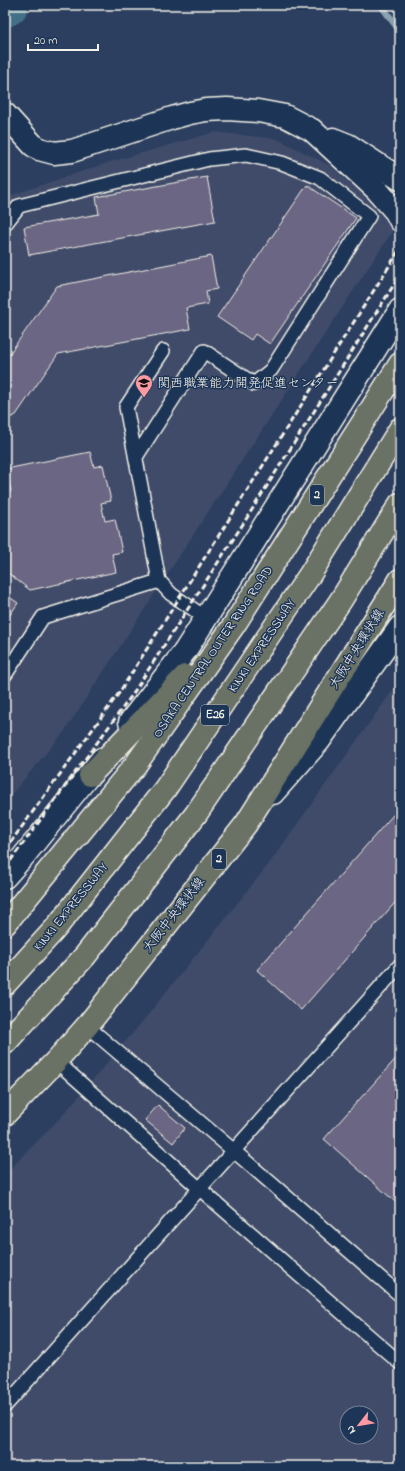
<svg xmlns="http://www.w3.org/2000/svg" width="405" height="1471" font-family="'Indie Flower','Klee One',sans-serif">
<style>
.built{fill:#3f4b6a;fill-rule:evenodd}
.lines{fill:none;stroke-linecap:round;stroke-linejoin:round}
.stream{stroke:#8aa3ae;stroke-width:7}
.river{stroke:#436f87;stroke-width:42}
.building{fill:#6a6683;stroke:#f4f1e8}
.lane-casing{stroke:#f4f1e8;stroke-width:16}
.street-casing{stroke:#f4f1e8;stroke-width:25}
.secondary-casing{stroke:#f4f1e8;stroke-width:25}
.primary-casing{stroke:#f4f1e8;stroke-width:25}
.highway-casing{stroke:#f4f1e8;stroke-width:25}
.lane{stroke:#1d3557;stroke-width:13}
.street{stroke:#1d3557;stroke-width:22}
.secondary{stroke:#1d3557;stroke-width:22}
.primary{stroke:#6b7165;stroke-width:22}
.highway{stroke:#6b7165;stroke-width:22}
.rail{stroke:#f4f1e8;stroke-width:3;stroke-dasharray:6 3;stroke-linecap:butt}
.labels{text-anchor:middle;dominant-baseline:central;stroke-width:3;stroke-linejoin:round;paint-order:stroke}
.shield{fill:#1d3557;stroke:#b4b9bc;stroke-width:1}
.shield-label{font-size:12px;font-weight:bold;fill:#f4f1e8}
.poi-label{font-size:13px;fill:#f4f1e8;stroke:#1d3557;text-anchor:start}
.street-label{font-size:13px;fill:#f4f1e8;stroke:#1d3557}
</style>
<rect width="100%" height="100%" fill="#2c3f60"/>
<filter id="ink" filterUnits="userSpaceOnUse"><feTurbulence type="fractalNoise" baseFrequency=".025" numOctaves="2"/><feDisplacementMap in="SourceGraphic" scale="8" xChannelSelector="R" yChannelSelector="G"/><feConvolveMatrix kernelMatrix="1 2 1 2 8 2 1 2 1" color-interpolation-filters="sRGB"/></filter>
<g filter="url(#ink)">
<!-- built -->
<g class="built">
<polygon points="215,132 277,139 329,165 370,201 393,230 64,732 5,802 5,200 12,195 110,162"/>
<path d="M400 680V1466H5V1174L62 1116 142 1022 268 865ZM347 1413H371V1437H347Z"/>
</g>
<g class="lines">
<!-- stream -->
<polyline class="stream" points="381,5 400,31"/>
<!-- river -->
<polyline class="river" points="5,6 7,5"/>
</g>
<!-- building -->
<g class="building">
<polygon points="207,177 215,221 29,255 24,227 99,214 96,197"/>
<polygon points="307,185 356,218 270,344 255,334 251,340 217,317"/>
<polygon points="211,256 217,289 206,291 208,304 186,308 190,329 58,354 16,415 12,417 5,417 5,360 57,286"/>
<polygon points="90,452 94,467 103,465 111,501 101,503 105,521 115,519 122,552 112,554 116,572 30,590 5,571 5,499 11,491 6,469"/>
<polygon points="5,594 18,603 5,622"/>
<polygon points="400,807 400,897 301,1010 257,970"/>
<polygon points="400,1054 400,1206 324,1139"/>
<polygon points="158,1105 185,1128 173,1143 145,1120"/>
</g>
<g class="lines">
<!-- lane casing -->
<g class="lane-casing">
<g id="lane">
<polyline points="5,224 19,206 209,159 246,155 282,163 320,178 369,216 271,370 254,384 204,351 136,457"/>
<polyline points="163,351 126,407 159,581 171,594 206,618"/>
<polyline points="5,675 43,617 159,581"/>
<polyline points="87,1026 234,1151 400,1295"/>
<polyline points="56,1061 200,1189 400,1363"/>
<polyline points="5,1406 400,965"/>
</g>
</g>
<!-- street casing -->
<g class="street-casing">
<g id="street">
<polyline points="312,130 377,190 396,212 400,220"/>
<polyline points="333,139 348,145 400,179"/>
<polyline points="130,722 185,651 206,618 400,310"/>
<polyline points="273,793 319,741 400,627"/>
<polyline points="5,877 22,858 102,759"/>
</g>
</g>
<!-- secondary casing -->
<g class="secondary-casing">
<polyline id="secondary" points="5,114 33,145 39,149 54,153 72,151 172,118 190,113 206,110 227,109 258,111 285,116 312,130"/>
</g>
<!-- primary casing -->
<g class="primary-casing">
<g id="primary">
<polyline points="90,775 185,676"/>
<polyline points="5,924 136,764 234,625 400,364"/>
<polyline points="5,1114 56,1061 87,1026 246,824 400,580"/>
</g>
</g>
<!-- highway casing -->
<g class="highway-casing">
<g id="highway">
<polyline points="5,984 55,929 165,789 309,576 400,429"/>
<polyline points="5,1043 85,956 196,814 341,600 400,504"/>
</g>
</g>
<!-- lane -->
<use href="#lane" class="lane"/>
<!-- street -->
<use href="#street" class="street"/>
<!-- secondary -->
<use href="#secondary" class="secondary"/>
<!-- primary -->
<use href="#primary" class="primary"/>
<!-- highway -->
<use href="#highway" class="highway"/>
<!-- rail -->
<g class="rail">
<polyline points="5,850 119,693 400,249"/>
<polyline points="5,868 130,698 243,524 400,275"/>
</g>
</g>
</g>
<!-- icons -->
<defs>
<g id="school-pin" transform="scale(0.9)"><path d="M0 17L-7.5 6A9.5 9.5 0 1 1 7.5 6Z" fill="#ff9aa2" stroke="#1d3557"/><path d="M0-5L7-2L0 1L-7-2ZM-4 1L0 2.5L4 1V4Q0 6-4 4Z" fill="#111"/></g>
</defs>
<g fill-rule="evenodd">
<use href="#school-pin" x="144" y="383"/>
</g>
<g class="labels">
<!-- shield labels -->
<g class="shield">
<rect x="310" y="485" width="14" height="20" rx="3"/>
<rect x="201" y="705" width="28" height="20" rx="3"/>
<rect x="212" y="849" width="14" height="20" rx="3"/>
</g>
<g class="shield-label">
<text x="317" y="495">2</text>
<text x="215" y="715">E26</text>
<text x="219" y="859">2</text>
</g>
<!-- poi labels -->
<g class="poi-label">
<text x="157" y="383">関西職業能力開発促進センター</text>
</g>
<!-- street labels -->
<g class="street-label">
<text transform="translate(262 646) rotate(-56)">KINKI EXPRESSWAY</text>
<text transform="translate(357 649) rotate(-58)">大阪中央環状線</text>
<text transform="translate(213 652) rotate(-56)">OSAKA CENTRAL OUTER RING ROAD</text>
<text transform="translate(71 907) rotate(-51)">KINKI EXPRESSWAY</text>
<text transform="translate(174 915) rotate(-52)">大阪中央環状線</text>
</g>
</g>
<!-- margin -->
<rect width="405" height="1471" fill="none" stroke="#1d3557" stroke-width="20"/>
<rect x="10" y="10" width="385" height="1451" fill="none" stroke="#f4f1e8" stroke-width="1.5" filter="url(#ink)"/>
<!-- north arrow -->
<g transform="translate(359 1425) rotate(239)"><circle r="19" fill="#1d3557" stroke="#738091"/>
<path d="M0-3L7 15L0 10L-7 15Z" fill="#ff9aa2"/>
<text y="-6" font-size="11" font-weight="bold" text-anchor="middle" fill="#f4f1e8">N</text>
</g>
<!-- scale -->
<path d="M28 44v6h70v-6" fill="none" stroke="#f4f1e8" stroke-width="2"/>
<text x="34" y="44" font-size="12" fill="#f4f1e8" stroke="#1d3557" stroke-width="3" paint-order="stroke">20 m</text>
</svg>
